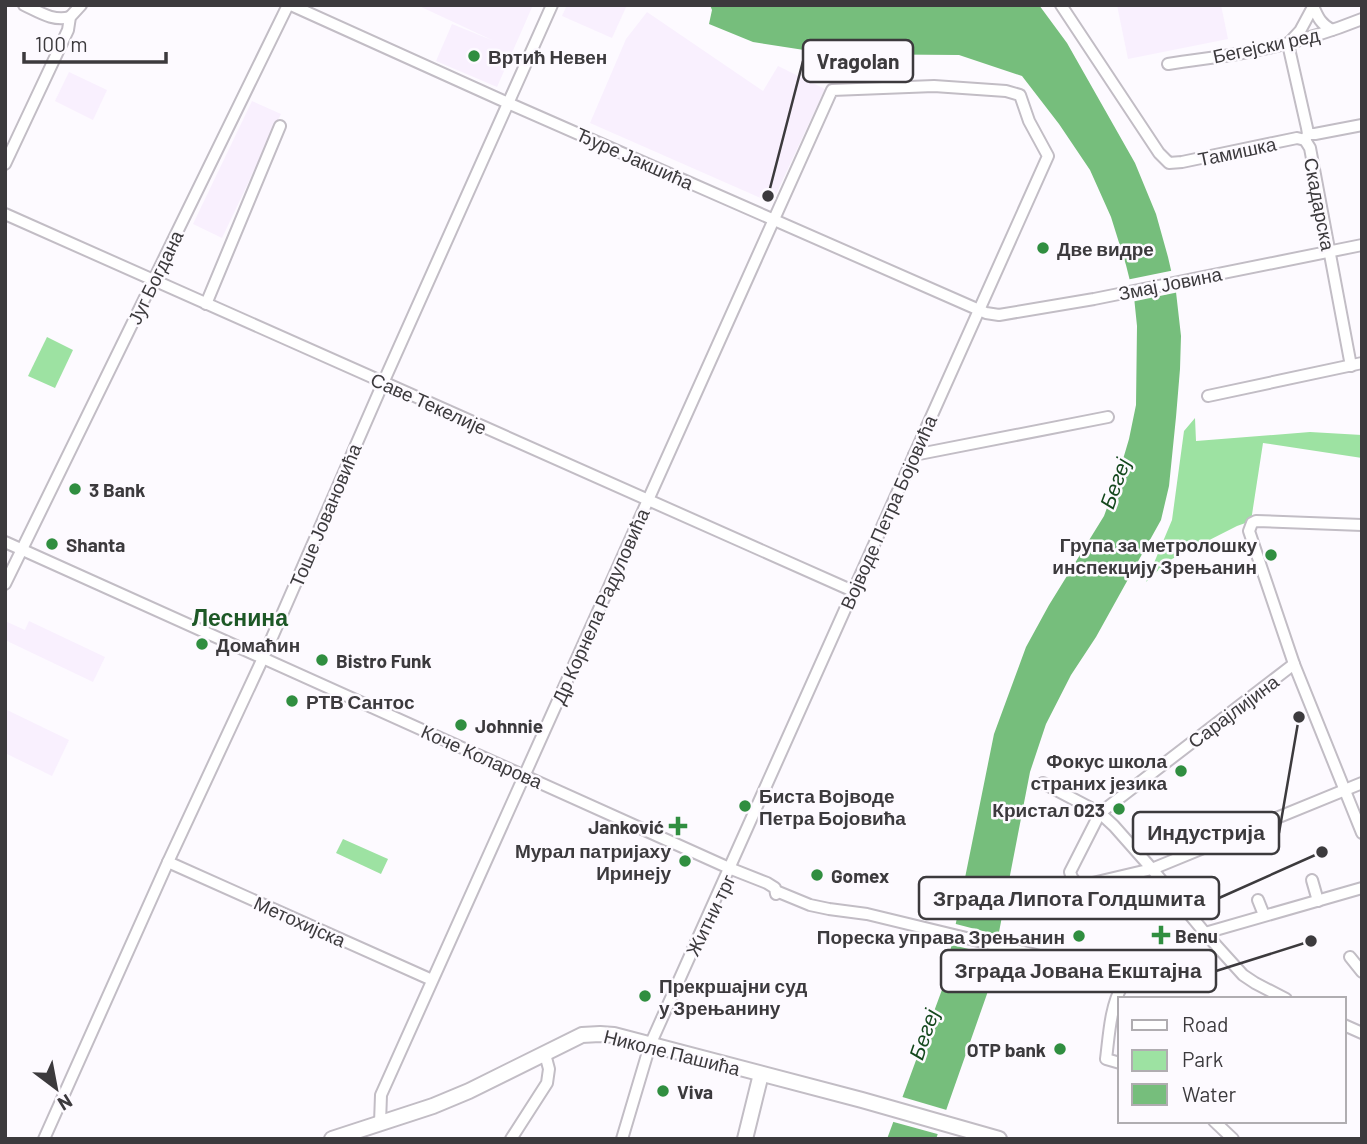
<svg xmlns="http://www.w3.org/2000/svg" width="1367" height="1144" font-family="Barlow,sans-serif">
<style>
.built{fill:#f9f0fe}
.green{fill:#9de2a2}
.water{fill:#76be7c}
.pier{fill:#fdfaff}
.lines{fill:none;stroke-linecap:round;stroke-linejoin:round}
.minor-casing{stroke:#c2bdc5;stroke-width:14}
.major-casing{stroke:#c2bdc5;stroke-width:18}
.minor{stroke:#fff;stroke-width:10}
.major{stroke:#fff;stroke-width:14}
.poi-dot{fill:#308e40;stroke:#fdfaff;stroke-width:2.5}
.labels{text-anchor:middle;dominant-baseline:central;stroke-width:5;stroke-linejoin:round;paint-order:stroke}
.street-label{font-size:19px;fill:#3c3a3d;stroke:#fdfaff}
.poi-label{font-size:19px;font-weight:bold;fill:#3c3a3d;stroke:#fdfaff;text-anchor:start}
.water-label{font-size:21px;font-style:italic;fill:#14481d;stroke:#fdfaff}
.quarter-label{font-size:23px;font-weight:bold;fill:#1d5826;stroke:#fdfaff}
.leader{fill:none;stroke:#3c3a3d;stroke-width:2.5}
.callout-dot{fill:#3c3a3d;stroke:#fdfaff;stroke-width:2.5}
.callout{fill:#fdfaff;stroke:#3c3a3d;stroke-width:2.5}
.callout-label{font-size:21px;text-anchor:middle;font-weight:bold;fill:#3c3a3d}
</style>
<rect width="100%" height="100%" fill="#fdfaff"/>
<!-- built -->
<g class="built">
<polygon points="417,5 533,5 497,87 436,61 452,24 494,41"/>
<polygon points="567,5 627,5 612,38 562,16"/>
<polygon points="1117,5 1221,5 1228,39 1128,59"/>
<polygon points="647,12 763,91 778,66 825,89 772,203 590,123 626,39"/>
<polygon points="69,72 107,90 93,120 55,101"/>
<polygon points="252,101 281,114 222,238 193,224"/>
<polygon points="5,621 25,630 29,621 105,657 93,682 5,640"/>
<polygon points="5,709 69,740 52,776 5,753"/>
</g>
<!-- green -->
<g class="green">
<polygon points="47,337 73,350 55,388 28,376"/>
<polygon points="1195,418 1196,441 1310,432 1362,435 1362,458 1263,443 1251,521 1237,526 1168,561 1146,582 1172,520 1184,431"/>
<polygon points="343,839 388,859 381,874 336,853"/>
</g>
<!-- water -->
<polygon class="water" points="710,5 1039,5 1067,43 1135,163 1156,214 1168,257 1176,292 1181,336 1180,369 1176,417 1169,486 1161,520 1096,637 1071,675 1046,724 1030,772 987,994 936,1139 887,1139 943,987 994,734 1026,647 1049,605 1104,516 1116,483 1129,439 1136,405 1137,326 1134,297 1126,265 1111,217 1090,170 1059,124 1022,76 959,55 830,54 753,42 709,24 712,10"/>
<!-- pier -->
<g class="pier">
<polygon points="1175,270 1179,292 1131,302 1126,280"/>
<polygon points="952,923 1002,936 998,956 948,944"/>
<polygon points="899,1096 950,1111 941,1135 890,1121"/>
</g>
<g class="lines">
<!-- minor casing -->
<g class="minor-casing">
<g id="minor">
<path d="M24 5C39 12 54 22 70 17"/>
<polyline points="291,5 508,103 986,313 999,315 1094,299 1362,245"/>
<polyline points="1061,5 1159,153 1169,163 1182,162 1297,138 1305,140"/>
<polyline points="1314,5 1300,31 1288,44 1307,128 1308,134 1305,140 1310,148 1351,366"/>
<path d="M1313 6C1318 18 1321 24 1332 30"/>
<path d="M1168 64C1191 60 1214 58 1237 54 1280 47 1322 35 1362 19"/>
<polyline points="1308,134 1315,134 1362,125"/>
<polyline points="5,164 68,30 70,17 81,5"/>
<polyline points="5,214 853,591"/>
<polyline points="206,304 280,126"/>
<polyline points="1208,396 1362,363"/>
<polyline points="914,455 1108,417"/>
<polyline points="1362,525 1256,521 1252,523 1249,531 1294,664 1362,833"/>
<polyline points="5,542 729,868 767,883 775,888 776,894"/>
<polyline points="5,584 288,5"/>
<path d="M1294 664 1100 813 1070 872C1072 880 1076 884 1084 885L1152 869 1362 783"/>
<polyline points="1043,783 1100,813 1114,826 1152,869 1205,933 1243,975 1255,983 1286,999"/>
<polyline points="168,862 432,980"/>
<polyline points="1312,880 1318,901"/>
<polyline points="776,891 810,905 829,909 867,914 1090,968 1109,972 1143,963"/>
<polyline points="1258,900 1264,915"/>
<polyline points="1205,933 1362,888"/>
<polyline points="1350,957 1362,972"/>
<polyline points="1344,1025 1362,1033"/>
<path d="M1120 1063 1106 1059C1109 1036 1110 1007 1122 986 1127 979 1135 972 1141 965"/>
<polyline points="1214,1121 1233,1139"/>
<polyline points="380,1123 381,1095 832,90 934,86 1006,91 1020,95 1029,121 1048,156 650,1045 622,1139"/>
<polyline points="44,1139 168,862 263,658 383,383 552,5"/>
<polyline points="511,1139 547,1083 549,1069 545,1054"/>
</g>
</g>
<!-- major casing -->
<g class="major-casing">
<g id="major">
<polyline points="332,1139 433,1106 469,1091 582,1035 600,1034 614,1035 862,1100 999,1139"/>
<polyline points="745,1139 761,1074"/>
</g>
</g>
<!-- minor -->
<use href="#minor" class="minor"/>
<!-- major -->
<use href="#major" class="major"/>
</g>
<!-- markers -->
<g class="poi-dot">
<circle cx="474" cy="56" r="7"/>
<circle cx="1043" cy="248" r="7"/>
<circle cx="75" cy="489" r="7"/>
<circle cx="52" cy="544" r="7"/>
<circle cx="1271" cy="555" r="7"/>
<circle cx="202" cy="644" r="7"/>
<circle cx="322" cy="660" r="7"/>
<circle cx="292" cy="701" r="7"/>
<circle cx="461" cy="725" r="7"/>
<circle cx="1181" cy="771" r="7"/>
<circle cx="745" cy="806" r="7"/>
<circle cx="1119" cy="809" r="7"/>
<path d="M674.5 815.5h7v7h7v7h-7v7h-7v-7h-7v-7h7z"/>
<circle cx="685" cy="861" r="7"/>
<circle cx="817" cy="875" r="7"/>
<path d="M1157.5 924.5h7v7h7v7h-7v7h-7v-7h-7v-7h7z"/>
<circle cx="1079" cy="936" r="7"/>
<circle cx="645" cy="996" r="7"/>
<circle cx="1060" cy="1049" r="7"/>
<circle cx="663" cy="1091" r="7"/>
</g>
<g class="labels">
<!-- street labels -->
<g class="street-label">
<text transform="translate(1266 45) rotate(-12)">Бегејски ред</text>
<text transform="translate(1237 151) rotate(-12)">Тамишка</text>
<text transform="translate(635 158) rotate(24)">Ђуре Јакшића</text>
<text transform="translate(1320 204) rotate(79)">Скадарска</text>
<text transform="translate(155 277) rotate(-64)">Југ Богдана</text>
<text transform="translate(1170 283) rotate(-11)">Змај Јовина</text>
<text transform="translate(429 403) rotate(24)">Саве Текелије</text>
<text transform="translate(888 512) rotate(-66)">Војводе Петра Бојовића</text>
<text transform="translate(325 515) rotate(-67)">Тоше Јовановића</text>
<text transform="translate(600 606) rotate(-66)">Др Корнела Радуловића</text>
<text transform="translate(1233 711) rotate(-37)">Сарајлијина</text>
<text transform="translate(482 756) rotate(24)">Коче Коларова</text>
<text transform="translate(710 915) rotate(-64)">Житни трг</text>
<text transform="translate(300 921) rotate(24)">Метохијска</text>
<text transform="translate(672 1052) rotate(14)">Николе Пашића</text>
</g>
<!-- poi labels -->
<g class="poi-label">
<text x="488" y="56">Вртић Невен</text>
<text x="1057" y="248">Две видре</text>
<text x="89" y="489">3 Bank</text>
<text x="66" y="544">Shanta</text>
<text x="1257" y="544" text-anchor="end">Група за метролошку<tspan x="1257" dy="22">инспекцију Зрењанин</tspan></text>
<text x="216" y="644">Домаћин</text>
<text x="336" y="660">Bistro Funk</text>
<text x="306" y="701">РТВ Сантос</text>
<text x="475" y="725">Johnnie</text>
<text x="1167" y="760" text-anchor="end">Фокус школа<tspan x="1167" dy="22">страних језика</tspan></text>
<text x="759" y="795">Биста Војводе<tspan x="759" dy="22">Петра Бојовића</tspan></text>
<text x="1105" y="809" text-anchor="end">Кристал 023</text>
<text x="664" y="826" text-anchor="end">Janković</text>
<text x="671" y="850" text-anchor="end">Мурал патријаху<tspan x="671" dy="22">Иринеју</tspan></text>
<text x="831" y="875">Gomex</text>
<text x="1175" y="935">Benu</text>
<text x="1065" y="936" text-anchor="end">Пореска управа Зрењанин</text>
<text x="659" y="985">Прекршајни суд<tspan x="659" dy="22">у Зрењанину</tspan></text>
<text x="1046" y="1049" text-anchor="end">OTP bank</text>
<text x="677" y="1091">Viva</text>
</g>
<!-- water labels -->
<g class="water-label">
<text transform="translate(1114 483) rotate(-70)">Бегеј</text>
<text transform="translate(923 1034) rotate(-71)">Бегеј</text>
</g>
<!-- quarter labels -->
<g class="quarter-label">
<text x="240" y="617">Леснина</text>
</g>
</g>
<!-- callouts -->
<path class="leader" d="M768 196L803 61M1299 717L1279 833M1322 852L1219 898M1311 941L1216 971"/>
<g class="callout-dot">
<circle cx="768" cy="196" r="7"/>
<circle cx="1299" cy="717" r="7"/>
<circle cx="1322" cy="852" r="7"/>
<circle cx="1311" cy="941" r="7"/>
</g>
<g class="callout">
<rect x="803" y="40" width="110" height="42" rx="7"/>
<rect x="1133" y="812" width="146" height="42" rx="7"/>
<rect x="919" y="877" width="300" height="42" rx="7"/>
<rect x="941" y="950" width="275" height="42" rx="7"/>
</g>
<g class="callout-label">
<text x="858" y="69">Vragolan</text>
<text x="1206" y="840">Индустрија</text>
<text x="1069" y="906">Зграда Липота Голдшмита</text>
<text x="1078" y="978">Зграда Јована Екштајна</text>
</g>
<!-- border -->
<rect width="1367" height="1144" fill="none" stroke="#3c3a3d" stroke-width="14"/>
<!-- legend -->
<rect x="1118" y="997" width="228" height="126" fill="#fdfaff" stroke="#b0adb1" stroke-width="2"/>
<rect x="1132" y="1020" width="35" height="10" fill="#ffffff" stroke="#b0adb1" stroke-width="2"/>
<text x="1182" y="1032" font-size="21" fill="#3c3a3d">Road</text>
<rect x="1132" y="1050" width="35" height="21" fill="#9de2a2" stroke="#b0adb1" stroke-width="2"/>
<text x="1182" y="1067" font-size="21" fill="#3c3a3d">Park</text>
<rect x="1132" y="1084" width="35" height="21" fill="#76be7c" stroke="#b0adb1" stroke-width="2"/>
<text x="1182" y="1102" font-size="21" fill="#3c3a3d">Water</text>
<!-- north arrow -->
<g transform="translate(56 1088) rotate(148)" stroke="#fdfaff" stroke-width="5" paint-order="stroke">
<path d="M0-5L12 26L0 18L-12 26Z" fill="#3c3a3d"/>
<text y="-10" font-size="19" font-weight="bold" text-anchor="middle" fill="#3c3a3d">N</text>
</g>
<!-- scale -->
<path d="M24 52v10h142v-10" fill="none" stroke="#3c3a3d" stroke-width="3.5"/>
<text x="35" y="52" font-size="21" fill="#3c3a3d" stroke="#fdfaff" stroke-width="5" paint-order="stroke">100 m</text>
</svg>
